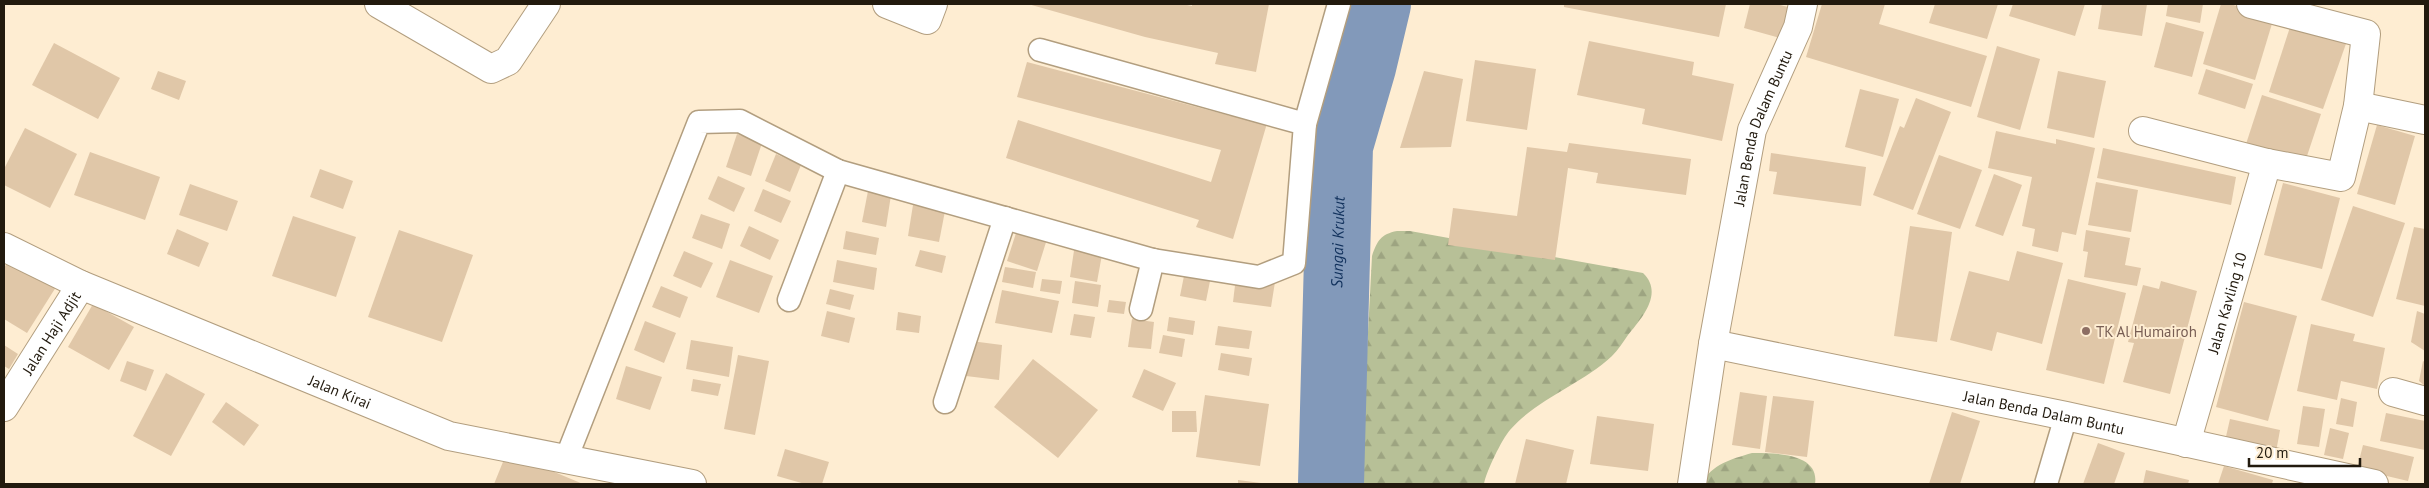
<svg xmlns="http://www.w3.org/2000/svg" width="2429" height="488" font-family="'PT Sans',sans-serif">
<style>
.forest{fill:url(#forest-firs)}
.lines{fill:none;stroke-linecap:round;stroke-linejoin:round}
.river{stroke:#8299ba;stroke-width:66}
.building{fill:#e0c7a8}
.service-casing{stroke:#b29e7f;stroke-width:25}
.minor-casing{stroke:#b29e7f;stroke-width:30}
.service{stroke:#fff;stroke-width:22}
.minor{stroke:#fff;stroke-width:28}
.education-dot{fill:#8d6e63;stroke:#feedd2;stroke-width:2}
.labels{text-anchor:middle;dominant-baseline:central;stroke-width:4;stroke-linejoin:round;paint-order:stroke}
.street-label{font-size:15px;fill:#221a0e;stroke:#feedd2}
.education-label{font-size:15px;fill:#785e54;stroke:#feedd2;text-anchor:start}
.water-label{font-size:16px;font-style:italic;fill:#11315c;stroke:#feedd2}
</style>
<defs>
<pattern id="forest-firs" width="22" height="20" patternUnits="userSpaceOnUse" patternTransform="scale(1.25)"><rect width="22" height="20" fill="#b7c097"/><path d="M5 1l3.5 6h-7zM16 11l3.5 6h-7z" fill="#9da481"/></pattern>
</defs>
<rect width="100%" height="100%" fill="#feedd2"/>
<!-- forest -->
<g class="forest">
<path d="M1397 231H1410L1643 273C1664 293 1642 318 1628 335 1623 342 1618 350 1612 356 1581 385 1538 398 1510 430 1502 439 1486 472 1484 484H1360L1372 256C1377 241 1381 234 1397 231Z"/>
<path d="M1752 453C1772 453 1820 452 1815 484H1702C1711 464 1732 459 1752 453Z"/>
</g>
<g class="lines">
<!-- river -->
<path class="river" id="s1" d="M1331 484 1340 146 1363 67 1378 4"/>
</g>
<!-- building -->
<g class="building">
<polygon points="1028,4 1182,4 1192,6 1192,4 1269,4 1256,72 1215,64 1218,53 1145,37"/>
<polygon points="1564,4 1726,4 1719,37 1564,7"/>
<polygon points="1750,4 1776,4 1792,8 1784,39 1744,28"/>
<polygon points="1822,4 1885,4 1879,24 1987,56 1971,107 1806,57"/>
<polygon points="1935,4 1998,4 1987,39 1929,23"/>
<polygon points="2013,4 2085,4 2075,36 2009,16"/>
<polygon points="2102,4 2147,4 2142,36 2098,29"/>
<polygon points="2168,4 2203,4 2200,23 2166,16"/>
<polygon points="2221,4 2230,4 2274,17 2255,80 2203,64"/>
<polygon points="2166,22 2204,32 2192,77 2154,67"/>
<polygon points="2291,24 2348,38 2323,109 2269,92"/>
<polygon points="1589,41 1694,62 1692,75 1734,84 1722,141 1642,124 1645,109 1577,95"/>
<polygon points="54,43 120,78 98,119 32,85"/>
<polygon points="1997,46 2040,59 2020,130 1977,117"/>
<polygon points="1475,60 1536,69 1527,130 1466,121"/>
<polygon points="1027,62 1231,116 1233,111 1268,120 1233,239 1196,227 1199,220 1006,158 1018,120 1211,182 1221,150 1017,97"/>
<polygon points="2206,69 2253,84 2245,109 2198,94"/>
<polygon points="158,71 186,81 179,100 151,89"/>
<polygon points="1424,71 1463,79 1451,147 1400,148"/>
<polygon points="2058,71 2106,81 2094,138 2047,128"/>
<polygon points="1860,89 1899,99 1883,157 1845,147"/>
<polygon points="2262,95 2321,114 2305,162 2246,144"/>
<polygon points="1916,98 1951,112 1913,210 1873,195 1900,126 1904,128"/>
<polygon points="2377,125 2415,136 2395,205 2357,194"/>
<polygon points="25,128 77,154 50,208 4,185 4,169"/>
<polygon points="1996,131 2056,144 2056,139 2095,148 2076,235 2062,232 2058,252 2032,246 2035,229 2022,226 2032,177 1988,168"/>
<polygon points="737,134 762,143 751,176 726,167"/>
<polygon points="1569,143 1691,159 1686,195 1596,183 1598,173 1568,168 1555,260 1448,245 1453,208 1517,216 1527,147 1567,152"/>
<polygon points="2103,148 2236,177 2231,205 2097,178"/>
<polygon points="90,152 160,177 145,220 74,195"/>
<polygon points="1771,153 1866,167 1861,206 1773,194 1777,172 1769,171"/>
<polygon points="776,154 801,165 790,192 765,181"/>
<polygon points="1939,155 1982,170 1960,229 1917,214"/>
<polygon points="320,169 353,181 343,209 310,197"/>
<polygon points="1994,174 2022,185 2003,236 1975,226"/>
<polygon points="718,176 745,188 734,212 708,199"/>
<polygon points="2096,182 2138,190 2131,232 2088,225"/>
<polygon points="2283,183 2340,198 2322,269 2264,255"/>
<polygon points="190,184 238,201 227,231 179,215"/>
<polygon points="763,189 791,201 781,223 754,211"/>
<polygon points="868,191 891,195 886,227 862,222"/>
<polygon points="913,205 945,211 939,242 908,236"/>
<polygon points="2353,206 2405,223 2373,317 2321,300"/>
<polygon points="701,214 730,224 722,249 692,238"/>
<polygon points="293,216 356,237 336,297 272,276"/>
<polygon points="749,226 779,240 770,260 740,246"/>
<polygon points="1910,226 1952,232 1937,342 1894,336"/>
<polygon points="2414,227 2425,229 2425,306 2396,299"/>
<polygon points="177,229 209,243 199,267 167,254"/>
<polygon points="399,230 473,255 442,342 368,317"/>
<polygon points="1017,230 1047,239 1037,271 1007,261"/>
<polygon points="2086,230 2130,238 2125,265 2141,268 2137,286 2084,277 2088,252 2083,251"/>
<polygon points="846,231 879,238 876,255 843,249"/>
<polygon points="1075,244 1103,249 1097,282 1070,277"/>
<polygon points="920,250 946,256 942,273 915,266"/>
<polygon points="684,251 713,263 701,288 673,276"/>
<polygon points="2017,251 2063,263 2042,344 1997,332 1992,351 1950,340 1969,271 2009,281"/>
<polygon points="10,258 56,287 27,333 4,319 4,268"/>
<polygon points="730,260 773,276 759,313 716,297"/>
<polygon points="837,260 877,268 874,290 833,282"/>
<polygon points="1186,266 1212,271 1206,301 1180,296"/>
<polygon points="1005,267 1036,272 1033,288 1002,282"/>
<polygon points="1236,277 1275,282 1271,307 1233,302"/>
<polygon points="1042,279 1062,281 1060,294 1040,291"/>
<polygon points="2068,279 2126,293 2104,384 2046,370"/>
<polygon points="1075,281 1101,285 1098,307 1072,303"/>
<polygon points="2161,281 2197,291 2170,394 2123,382 2134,343 2128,342 2143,285 2159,289"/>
<polygon points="661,286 688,297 680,318 652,307"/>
<polygon points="830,289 854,295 850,310 826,304"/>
<polygon points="1002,290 1059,301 1052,333 995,323"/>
<polygon points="1109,300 1126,302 1124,314 1107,312"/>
<polygon points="2244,302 2297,316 2268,421 2216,407"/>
<polygon points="93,304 134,327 109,370 68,347"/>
<polygon points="827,311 855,318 849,343 821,336"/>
<polygon points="2417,311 2425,314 2425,351 2411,342"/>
<polygon points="898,312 921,316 919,333 896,330"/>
<polygon points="1074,314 1095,317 1091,338 1070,335"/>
<polygon points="1169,317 1195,321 1193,335 1167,331"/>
<polygon points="1132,319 1154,322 1151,349 1128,347"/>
<polygon points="645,321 676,333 664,363 634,350"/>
<polygon points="2311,324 2355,334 2353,341 2385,348 2377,389 2341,381 2337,400 2297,391"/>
<polygon points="1218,326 1252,331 1249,349 1215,345"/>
<polygon points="1163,335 1185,339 1182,357 1159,353"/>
<polygon points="691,340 733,347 729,377 686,369"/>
<polygon points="971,341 1002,345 999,380 966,376"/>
<polygon points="4,345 18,354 9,369 4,366"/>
<polygon points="1221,353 1252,358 1249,376 1218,370"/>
<polygon points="738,355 769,361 755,435 724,429"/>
<polygon points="1033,359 1098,410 1058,458 994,407"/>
<polygon points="127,361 154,370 146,391 120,381"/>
<polygon points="2423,361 2425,362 2425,386 2419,381"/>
<polygon points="626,366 662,377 650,410 616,399"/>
<polygon points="1144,369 1176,383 1163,411 1132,397"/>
<polygon points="166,373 205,394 171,456 133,436"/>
<polygon points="693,379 721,384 718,396 691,391"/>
<polygon points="1740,392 1767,396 1760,449 1732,445"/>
<polygon points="1205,395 1269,404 1260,466 1196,457"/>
<polygon points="1773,396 1814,401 1807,457 1765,452"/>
<polygon points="2341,398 2357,402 2353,427 2336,424"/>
<polygon points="226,402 259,425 244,446 212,422"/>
<polygon points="2303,406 2325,409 2319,447 2297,444"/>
<polygon points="1172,411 1196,411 1197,432 1172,432"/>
<polygon points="1952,412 1980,421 1960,484 1929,484"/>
<polygon points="2386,413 2425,421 2425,450 2380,441"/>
<polygon points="1597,416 1654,424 1648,471 1590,464"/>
<polygon points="2230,419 2280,430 2276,452 2225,441"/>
<polygon points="2330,428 2349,433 2343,459 2324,455"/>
<polygon points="1526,439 1574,450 1566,484 1515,484"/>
<polygon points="2098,443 2125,453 2114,484 2083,484"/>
<polygon points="2363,445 2414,457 2408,481 2357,469"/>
<polygon points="785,449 829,462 822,484 805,484 777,476"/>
<polygon points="507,452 583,484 494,484"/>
<polygon points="2224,466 2273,480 2272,484 2218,484"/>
<polygon points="2146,470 2189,480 2188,484 2143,484"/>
<polygon points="1238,480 1261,483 1261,484 1238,484"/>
</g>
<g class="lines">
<!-- service casing -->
<g class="service-casing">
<g id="service">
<polyline points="1305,124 1339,4"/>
<polyline points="789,300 838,171"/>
<polyline points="1141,309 1153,260"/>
<polyline points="945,402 1005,218"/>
<polyline points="566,459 699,122 740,121 838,171 1153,260 1259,277 1294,263 1305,124 1040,50"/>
<polyline points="2046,484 2066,416"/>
</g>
</g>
<!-- minor casing -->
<g class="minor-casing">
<g id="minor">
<polyline points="379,4 491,69 508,61 546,4"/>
<polyline points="887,4 927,20 933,4"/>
<polyline points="2358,106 2425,120"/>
<polyline points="2143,131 2267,163 2341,177 2358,106 2366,34 2251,4"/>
<path id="s2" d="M4 247 81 285 449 436 692 484"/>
<path id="s3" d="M1713 344 2066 416 2374 484"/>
<polyline points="2393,392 2425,401"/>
<path id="s4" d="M4 407 81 285"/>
<path id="s5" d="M2186 443 2267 163"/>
<path id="s6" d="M1692 484 1713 344 1752 130 1798 27 1803 4"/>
</g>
</g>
<!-- service -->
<use href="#service" class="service"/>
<!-- minor -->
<use href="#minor" class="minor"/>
</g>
<!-- markers -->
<circle class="education-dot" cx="2086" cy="331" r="5"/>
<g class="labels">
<!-- street labels -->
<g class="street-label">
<text stroke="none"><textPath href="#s6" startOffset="364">Jalan Benda Dalam Buntu</textPath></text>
<text stroke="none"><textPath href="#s5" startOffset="146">Jalan Kavling 10</textPath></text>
<text stroke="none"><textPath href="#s4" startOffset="88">Jalan Haji Adjit</textPath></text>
<text stroke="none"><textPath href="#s2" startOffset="366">Jalan Kirai</textPath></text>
<text stroke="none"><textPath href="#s3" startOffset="338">Jalan Benda Dalam Buntu</textPath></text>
</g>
<!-- education labels -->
<g class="education-label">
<text x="2096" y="331">TK Al Humairoh</text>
</g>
<!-- water labels -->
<g class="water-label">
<text stroke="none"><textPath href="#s1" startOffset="242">Sungai Krukut</textPath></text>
</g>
</g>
<!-- border -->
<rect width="2429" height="488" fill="none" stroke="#221a0e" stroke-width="10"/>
<!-- scale -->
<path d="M2249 458v8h111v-8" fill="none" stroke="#221a0e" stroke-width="2.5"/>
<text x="2256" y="458" font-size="15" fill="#221a0e" stroke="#feedd2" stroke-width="4" paint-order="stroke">20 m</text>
</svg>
